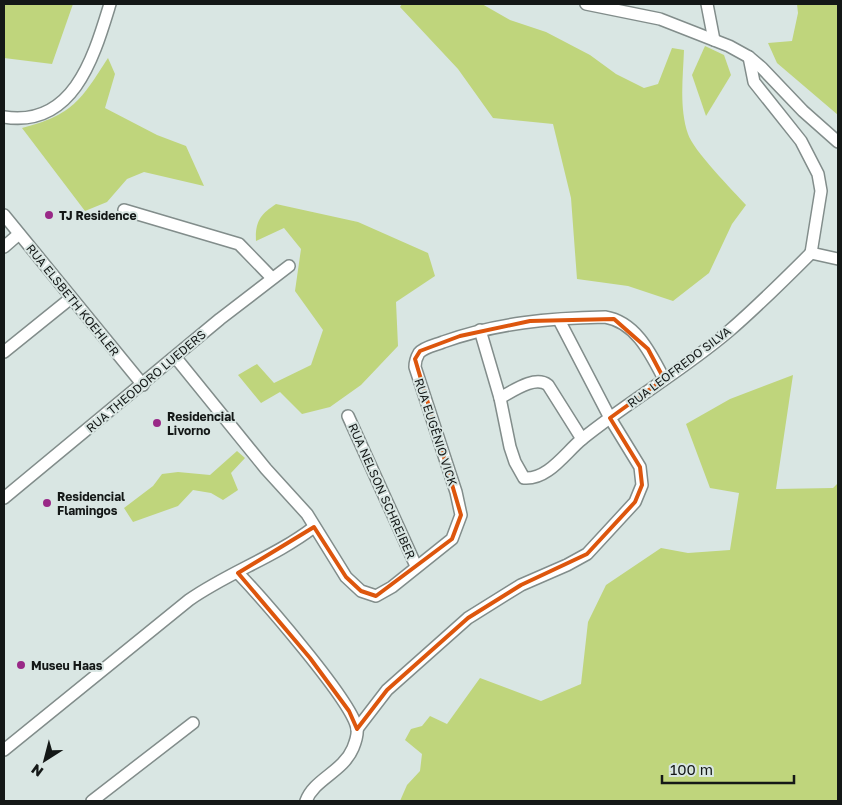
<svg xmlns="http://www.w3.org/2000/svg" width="842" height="805" font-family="'Golos Text',sans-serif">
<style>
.green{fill:#bfd57c}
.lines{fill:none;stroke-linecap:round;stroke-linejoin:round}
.minor-casing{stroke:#828d8b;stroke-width:14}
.minor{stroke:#fff;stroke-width:11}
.marked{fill:none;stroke:#dd560d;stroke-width:4;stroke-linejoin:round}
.poi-dot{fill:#992987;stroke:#d9e6e3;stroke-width:2}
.labels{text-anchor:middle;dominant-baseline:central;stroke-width:4;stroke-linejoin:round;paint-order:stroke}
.poi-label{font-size:12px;font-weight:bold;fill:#141817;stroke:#d9e6e3;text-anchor:start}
.street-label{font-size:12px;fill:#141817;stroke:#d9e6e3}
</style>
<rect width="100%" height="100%" fill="#d9e6e3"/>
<!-- green -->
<g class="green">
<polygon points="4,4 73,4 52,64 4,58"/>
<path d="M402 4H482L510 20 546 32 590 55 616 74 644 88 658 84 672 48 684 50C683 77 679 108 688 134 693 150 733 191 746 205L732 224 709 273 673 301 628 286 577 279 571 198 553 124 493 118 458 69 400 7Z"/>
<polygon points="797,4 838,4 838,115 777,63 768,43 792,41 798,13"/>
<polygon points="705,46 724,55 731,75 706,116 692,75"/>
<path d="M108 58 115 74 105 108 157 135 186 146 204 186 144 172 127 179 107 202 85 211 22 128C73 115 81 100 108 58Z"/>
<path d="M276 204 358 222 428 253 435 276 396 302 398 346 361 385 330 407 302 414 280 392 261 403 238 375 257 364 274 383 311 365 323 330 295 291 301 249 284 228 256 241C255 221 261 214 276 204Z"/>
<polygon points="793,375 776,489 833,488 838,483 838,801 400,801 407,785 420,771 422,754 405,740 411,729 422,726 430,716 447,724 480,678 541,701 581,684 588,622 606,585 661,548 688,553 730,550 739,493 710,488 686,424 730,399"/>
<polygon points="237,451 245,458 231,473 238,490 223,500 211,493 193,490 178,506 133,522 124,508 153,486 162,474 178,472 210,475"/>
</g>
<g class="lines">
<!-- minor casing -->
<g class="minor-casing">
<g id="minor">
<polyline points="586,4 660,19 729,46 749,57 762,68 803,111 838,142"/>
<polyline points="707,4 714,40"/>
<polyline points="749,57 754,82 801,141 818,174 821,191 811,253"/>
<path d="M4 117C74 128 94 56 110 4"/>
<polyline points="124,210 239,244 272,278"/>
<polyline points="4,215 143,385"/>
<polyline points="4,247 19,234"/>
<polyline points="811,253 838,259"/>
<path d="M480 330 500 398 510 447 515 462 524 478C548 480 565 453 582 439 629 401 682 371 729 331 757 307 784 280 811 253"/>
<polyline points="4,352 71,298"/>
<path d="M176 358 266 469 307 514 346 577 361 591 376 596 392 587 452 539 461 515 456 492 415 367C415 362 416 358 419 353 424 347 436 345 443 342 496 323 550 318 605 317 636 322 651 354 664 379"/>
<path d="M500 398C513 391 535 375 548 385L582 439"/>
<polyline points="348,416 416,566"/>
<polyline points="4,498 220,319 289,266"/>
<path d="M238 573C260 596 354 703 357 729 358 735 355 743 353 748 343 772 314 779 306 801"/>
<polyline points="357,729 387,690 468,618 521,585 567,565 587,554 635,502 642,485 640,467 610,418 559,320"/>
<path d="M4 750 189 600C229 572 275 557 314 527"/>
<polyline points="92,801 193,723"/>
</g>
</g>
<!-- minor -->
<use href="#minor" class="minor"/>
</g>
<!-- marked area -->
<path class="marked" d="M614 319 648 349 664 379 610 418 640 467 642 485 635 502 587 554 521 585 468 618 387 690 357 729 349 711 310 658 238 573 314 527 346 577 361 591 376 596 452 539 461 515 415 359 420 351 460 336 530 321Z"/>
<!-- markers -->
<g class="poi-dot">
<circle cx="49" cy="215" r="5"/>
<circle cx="157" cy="423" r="5"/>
<circle cx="47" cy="503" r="5"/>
<circle cx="21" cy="665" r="5"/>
</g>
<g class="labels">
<!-- poi labels -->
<g class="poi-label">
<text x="59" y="215">TJ Residence</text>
<text x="167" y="416">Residencial<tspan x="167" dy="14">Livorno</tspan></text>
<text x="57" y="496">Residencial<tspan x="57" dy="14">Flamingos</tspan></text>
<text x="31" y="665">Museu Haas</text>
</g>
<!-- street labels -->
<g class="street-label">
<text transform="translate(73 300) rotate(51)">RUA ELSBETH KOEHLER</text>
<text transform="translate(679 367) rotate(-37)">RUA LEOFREDO SILVA</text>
<text transform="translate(146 381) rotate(-40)">RUA THEODORO LUEDERS</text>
<text transform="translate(436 432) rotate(72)">RUA EUGÊNIO VICK</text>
<text transform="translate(382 491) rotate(66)">RUA NELSON SCHREIBER</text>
</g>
</g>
<!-- border -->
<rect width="842" height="805" fill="none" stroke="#141817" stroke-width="10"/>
<!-- north arrow -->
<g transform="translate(45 760) rotate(216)" stroke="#d9e6e3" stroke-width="4" paint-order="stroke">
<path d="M0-4L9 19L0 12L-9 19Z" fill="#141817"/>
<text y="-8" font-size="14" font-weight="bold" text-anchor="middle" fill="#141817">N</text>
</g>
<!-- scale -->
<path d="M662 775v8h132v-8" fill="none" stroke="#141817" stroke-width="2.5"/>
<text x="670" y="775" font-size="15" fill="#141817" stroke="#d9e6e3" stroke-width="4" paint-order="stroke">100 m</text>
</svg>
